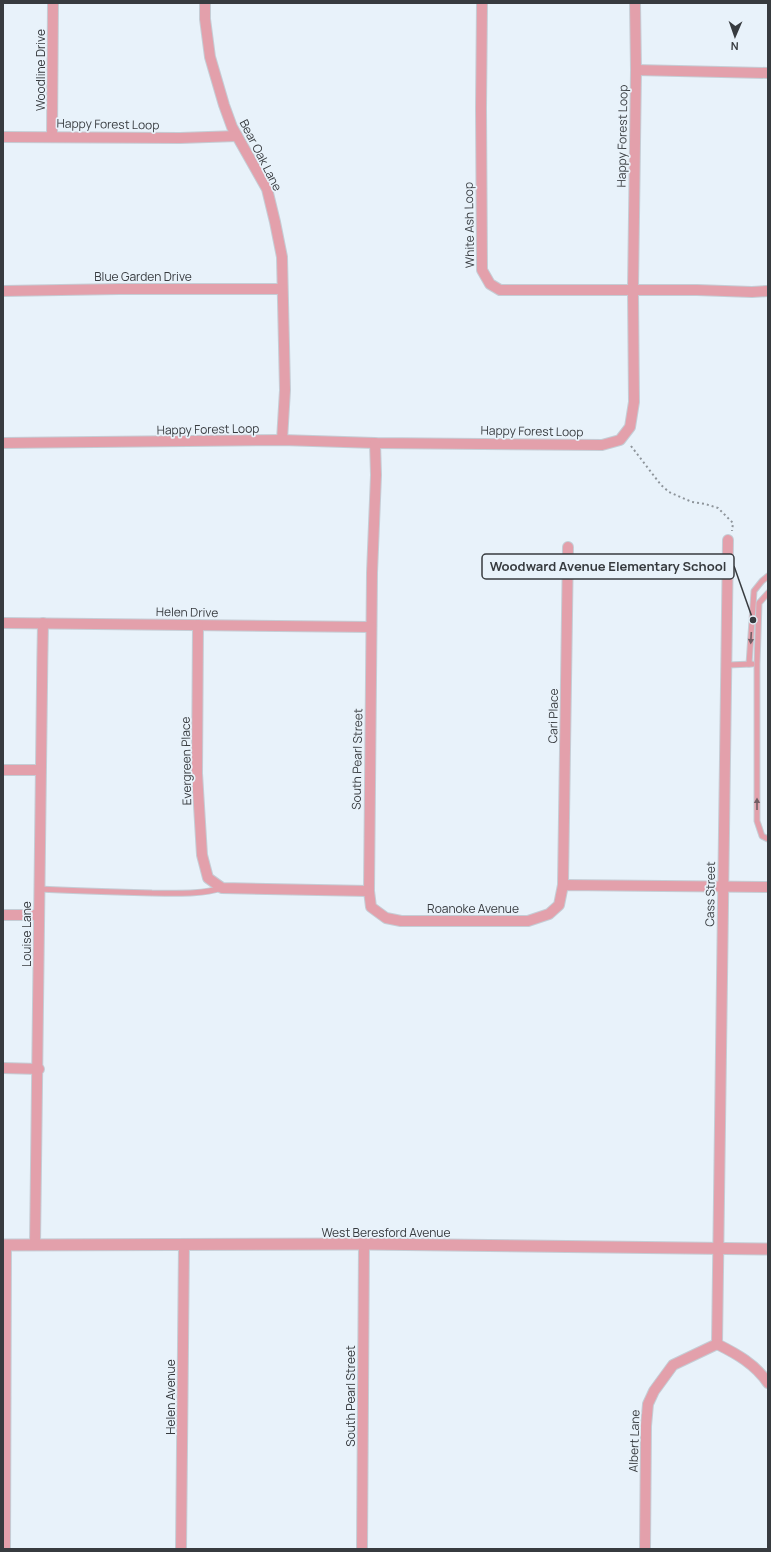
<svg xmlns="http://www.w3.org/2000/svg" width="771" height="1552" font-family="Manrope,sans-serif">
<style>
.lines{fill:none;stroke-linecap:round;stroke-linejoin:round}
.service-casing{stroke:#c5cdd5;stroke-width:7}
.minor-casing{stroke:#c5cdd5;stroke-width:12}
.tertiary-casing{stroke:#c5cdd5;stroke-width:13}
.path{stroke:#8e959b;stroke-width:2;stroke-dasharray:2 3;stroke-linecap:butt}
.service{stroke:#e3a0ab;stroke-width:5}
.minor{stroke:#e3a0ab;stroke-width:10}
.tertiary{stroke:#e3a0ab;stroke-width:11}
.oneway{fill:#735e65}
.labels{text-anchor:middle;dominant-baseline:central;stroke-width:3.5;stroke-linejoin:round;paint-order:stroke}
.street-label{font-size:12px;fill:#373b3f;stroke:#e8f2fa}
.leader{fill:none;stroke:#373b3f;stroke-width:1.5}
.callout-dot{fill:#373b3f;stroke:#e8f2fa;stroke-width:1.5}
.callout{fill:#e8f2fa;stroke:#373b3f;stroke-width:1.5}
.callout-label{font-size:13px;text-anchor:middle;font-weight:bold;fill:#373b3f}
</style>
<rect width="100%" height="100%" fill="#e8f2fa"/>
<g class="lines">
<!-- service casing -->
<g class="service-casing">
<g id="service">
<polyline points="768,593 759,603 757,664 757,821 762,836 768,839"/>
<polyline points="749,664 754,591 762,581 768,576"/>
<polyline points="728,665 752,664"/>
<path d="M39 889C77 891 114 892 152 893 176 893 199 895 222 888"/>
</g>
</g>
<!-- minor casing -->
<g class="minor-casing">
<g id="minor">
<polyline points="205,3 205,19 210,57 224,105 232,127 267,189 275,222 282,257 285,390 282,440"/>
<polyline points="482,3 481,108 482,270 490,284 500,290 697,290 752,292 768,291"/>
<polyline points="636,70 768,73"/>
<polyline points="52,136 53,3"/>
<polyline points="3,137 180,138 237,136"/>
<polyline points="3,291 119,289 282,289"/>
<polyline points="3,443 282,440 375,443 602,445 620,440 630,427 634,402 633,290 636,70 635,3"/>
<polyline points="375,443 376,475 372,573 369,891 371,907 386,918 401,921 528,921 549,914 559,905 563,885 768,887"/>
<polyline points="3,623 371,627"/>
<polyline points="198,625 197,773 202,855 208,878 222,888 369,891"/>
<polyline points="3,770 40,770"/>
<polyline points="563,885 568,547"/>
<polyline points="3,915 39,915"/>
<polyline points="3,1068 39,1069"/>
<path d="M35 1245C39 1037 39 830 43 623"/>
<polyline points="717,1344 728,540"/>
<path d="M717 1344C737 1354 755 1364 768 1383"/>
<polyline points="5,1549 6,1245"/>
<polyline points="181,1549 184,1245"/>
<polyline points="362,1549 364,1244"/>
<polyline points="645,1549 646,1426 648,1404 654,1391 673,1365 717,1344"/>
</g>
</g>
<!-- tertiary casing -->
<g class="tertiary-casing">
<polyline id="tertiary" points="3,1245 364,1244 768,1249"/>
</g>
<!-- path -->
<polyline class="path" points="631,446 661,485 669,492 692,502 705,504 718,508 733,523 732,531"/>
<!-- service -->
<use href="#service" class="service"/>
<!-- minor -->
<use href="#minor" class="minor"/>
<!-- tertiary -->
<use href="#tertiary" class="tertiary"/>
</g>
<!-- one-way arrows -->
<defs><path id="oneway-solid" d="M-6-.8H1V-3.2L6.5 0L1 3.2V.8H-6Z"/></defs>
<g class="oneway">
<use href="#oneway-solid" transform="translate(751 638) rotate(93)"/>
<use href="#oneway-solid" transform="translate(757 804) rotate(-90)"/>
</g>
<g class="labels">
<!-- street labels -->
<g class="street-label">
<text transform="translate(40 70) rotate(-90)">Woodline Drive</text>
<text transform="translate(108 124) rotate(1)">Happy Forest Loop</text>
<text transform="translate(622 136) rotate(-89)">Happy Forest Loop</text>
<text transform="translate(261 155) rotate(63)">Bear Oak Lane</text>
<text transform="translate(469 225) rotate(-91)">White Ash Loop</text>
<text x="143" y="276">Blue Garden Drive</text>
<text transform="translate(208 429) rotate(-1)">Happy Forest Loop</text>
<text transform="translate(532 431) rotate(1)">Happy Forest Loop</text>
<text transform="translate(187 612) rotate(1)">Helen Drive</text>
<text transform="translate(553 716) rotate(-89)">Cari Place</text>
<text transform="translate(357 759) rotate(-89)">South Pearl Street</text>
<text transform="translate(186 761) rotate(-91)">Evergreen Place</text>
<text transform="translate(710 894) rotate(-89)">Cass Street</text>
<text x="473" y="908">Roanoke Avenue</text>
<text transform="translate(26 934) rotate(-90)">Louise Lane</text>
<text x="386" y="1232">West Beresford Avenue</text>
<text transform="translate(350 1396) rotate(-90)">South Pearl Street</text>
<text transform="translate(170 1397) rotate(-90)">Helen Avenue</text>
<text transform="translate(634 1441) rotate(-88)">Albert Lane</text>
</g>
</g>
<!-- callouts -->
<path class="leader" d="M753 620L734 566"/>
<circle class="callout-dot" cx="753" cy="620" r="4"/>
<rect class="callout" x="482" y="554" width="252" height="25" rx="4"/>
<g class="callout-label">
<text x="608" y="571">Woodward Avenue Elementary School</text>
</g>
<!-- border -->
<rect width="771" height="1552" fill="none" stroke="#373b3f" stroke-width="8"/>
<!-- north arrow -->
<g transform="translate(735 36) rotate(182)" stroke="#e8f2fa" stroke-width="3" paint-order="stroke">
<path d="M0-3L7 15L0 10L-7 15Z" fill="#373b3f"/>
<text y="-6" font-size="11" font-weight="bold" text-anchor="middle" fill="#373b3f">N</text>
</g>
</svg>
